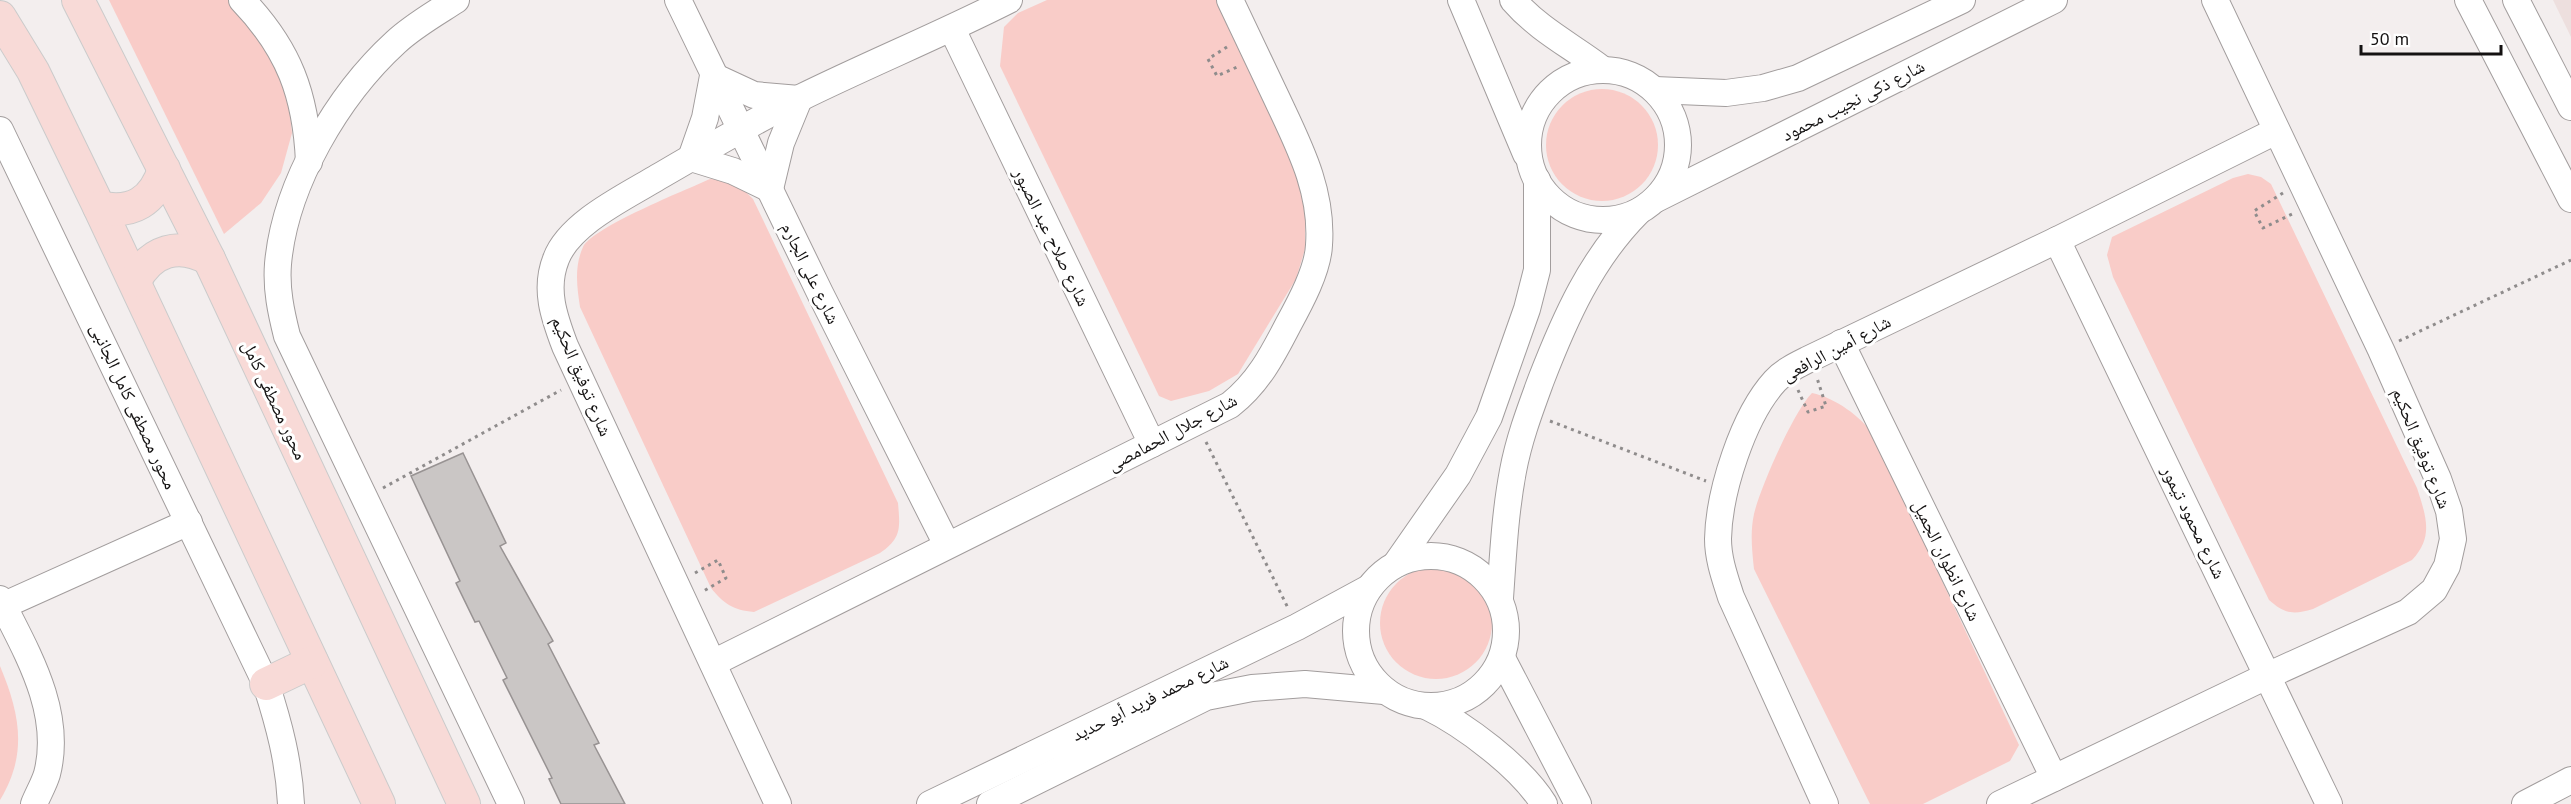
<svg xmlns="http://www.w3.org/2000/svg" width="2571" height="804" font-family="'PT Sans','Noto Naskh Arabic',sans-serif">
<style>
.built{fill:#eddfde}
.green{fill:#f9ccc8}
.building{fill:#cac6c5;stroke:#989393;stroke-width:1.5}
.lines{fill:none;stroke-linecap:round;stroke-linejoin:round}
.minor-casing{stroke:#a29d9d;stroke-width:28}
.major-casing{stroke:#cbcbcb;stroke-width:34}
.path{stroke:#8f8c8c;stroke-width:3;stroke-dasharray:3 4.5;stroke-linecap:butt}
.minor{stroke:#fff;stroke-width:26}
.major{stroke:#f8dad7;stroke-width:32}
.labels{text-anchor:middle;dominant-baseline:central;stroke-width:6;stroke-linejoin:round;paint-order:stroke}
.street-label{font-size:18px;fill:#141212;stroke:#fff}
</style>
<rect width="100%" height="100%" fill="#f3eeee"/>
<!-- built -->
<polygon class="built" points="2553,0 2571,0 2571,37"/>
<!-- green -->
<g class="green">
<polygon points="109,0 230,0 243,8 287,86 292,133 281,173 261,203 224,234"/>
<polygon points="1047,0 1219,0 1301,177 1305,209 1305,249 1296,279 1238,374 1209,391 1171,401 1159,396 1000,66 1004,27 1018,13"/>
<circle cx="1602" cy="145" r="56"/>
<path d="M2248 174 2261 177 2271 184 2417 488C2426 516 2434 537 2412 560L2313 609C2293 615 2285 614 2269 600L2113 277 2107 255 2112 237 2233 178Z"/>
<path d="M710 179C729 180 740 185 753 199L898 503C900 527 902 538 880 553L754 612C733 610 724 604 711 588L580 307C577 287 574 267 583 247 593 227 686 190 710 179Z"/>
<path d="M1812 393C1835 398 1861 416 1874 436L2019 745 2010 761 1923 804H1870L1754 569C1752 550 1750 532 1754 514 1760 488 1794 411 1812 393Z"/>
<circle cx="1436" cy="623" r="56"/>
<path d="M0 666C20 714 28 754 0 800Z"/>
</g>
<!-- building -->
<polygon class="building" points="463,453 506,543 500,546 553,641 548,644 599,743 594,745 625,804 561,804 549,779 552,778 503,680 507,678 479,621 475,622 456,583 460,581 411,476"/>
<g class="lines">
<!-- minor casing -->
<g class="minor-casing">
<g id="minor">
<path d="M242 0C289 49 306 95 309 162"/>
<path d="M456 0C436 13 413 26 396 42 338 95 285 184 278 264 276 289 281 312 287 336L511 804"/>
<polyline points="678,0 820,293 947,545"/>
<polyline points="1461,0 1526,154"/>
<path d="M1513 0C1539 30 1572 46 1602 69"/>
<polyline points="2468,0 2571,199"/>
<polyline points="2516,0 2571,107"/>
<polyline points="952,29 1152,444"/>
<circle cx="1603" cy="145" r="75"/>
<polygon points="713,76 754,95 799,99 781,143 770,189 733,171 691,158 705,118"/>
<polyline points="1655,90 1726,93 1763,88 1798,78 1962,0"/>
<path d="M0 130 266 684C279 724 289 762 291 804"/>
<polyline points="1656,199 2054,0"/>
<polyline points="2057,240 2329,804"/>
<polyline points="1841,343 2054,778"/>
<circle cx="1431" cy="631" r="75"/>
<polyline points="1396,564 1458,475 1489,417 1527,309 1537,270 1537,180"/>
<path d="M1500 598C1503 556 1505 513 1513 471 1519 439 1530 410 1541 380 1565 318 1591 259 1638 212"/>
<path d="M0 599C27 653 63 712 47 774 44 784 38 794 34 804"/>
<polyline points="0,607 189,522"/>
<polyline points="1502,658 1578,804"/>
<path d="M713 663 1230 405C1258 383 1272 356 1288 325 1300 303 1318 270 1319 245 1323 191 1299 146 1277 99 1261 66 1246 33 1230 0"/>
<path d="M1426 706C1465 725 1521 767 1544 804"/>
<path d="M778 804 565 346C554 317 544 289 556 259 569 224 623 198 653 180 701 152 750 123 800 98 869 64 940 35 1009 0"/>
<polyline points="930,804 1297,627 1369,588"/>
<polyline points="990,804 1206,697 1252,688 1305,684 1384,691"/>
<path d="M1825 804 1731 597C1725 578 1718 559 1718 539 1719 492 1743 416 1775 381 1784 371 1797 365 1809 359L2057 240 2276 131"/>
<polyline points="2000,804 2269,675 2408,612 2434,590 2447,566 2453,539 2449,511 2438,479 2381,350 2215,0"/>
<polyline points="2525,804 2571,780"/>
</g>
</g>
<!-- major casing -->
<g class="major-casing">
<g id="major">
<polyline points="78,0 209,259 464,804"/>
<polyline points="0,17 33,71 99,207 379,804"/>
<path d="M99 207C132 215 154 201 164 169"/>
<path d="M135 281C151 250 179 242 209 259"/>
<polyline points="266,684 312,662"/>
</g>
</g>
<!-- path -->
<g class="path">
<polyline points="1227,47 1208,59 1217,76 1237,67"/>
<polyline points="2283,193 2254,211 2263,228 2292,214"/>
<polyline points="2399,341 2571,260"/>
<polyline points="1798,390 1808,412 1826,406 1817,378"/>
<polyline points="1550,421 1706,481"/>
<polyline points="1206,442 1288,608"/>
<polyline points="383,488 561,390"/>
<polyline points="695,573 718,560 726,578 702,592"/>
</g>
<!-- minor -->
<use href="#minor" class="minor"/>
<!-- major -->
<use href="#major" class="major"/>
</g>
<g class="labels">
<!-- street labels -->
<g class="street-label">
<text transform="translate(1853 100) rotate(-27)">شارع ذكى نجيب محمود</text>
<text transform="translate(1052 237) rotate(64)">شارع صلاح عبد الصبور</text>
<text transform="translate(811 273) rotate(64)">شارع على الجارم</text>
<text transform="translate(1836 348) rotate(-28)">شارع أمين الرافعى</text>
<text transform="translate(582 376) rotate(67)">شارع توفيق الحكيم</text>
<text transform="translate(275 400) rotate(65)">محور مصطفى كامل</text>
<text transform="translate(134 406) rotate(65)">محور مصطفى كامل الجانبى</text>
<text transform="translate(1172 432) rotate(-28)">شارع جلال الحمامصى</text>
<text transform="translate(2422 448) rotate(68)">شارع توفيق الحكيم</text>
<text transform="translate(2194 522) rotate(64)">شارع محمود تيمور</text>
<text transform="translate(1947 560) rotate(64)">شارع انطوان الجميل</text>
<text transform="translate(1150 698) rotate(-26)">شارع محمد فريد أبو حديد</text>
</g>
</g>
<!-- scale -->
<path d="M2361 45v9h140v-9" fill="none" stroke="#141212" stroke-width="3"/>
<text x="2370" y="45" font-size="18" fill="#141212" stroke="#ffffff" stroke-width="4.5" paint-order="stroke">50 m</text>
</svg>
